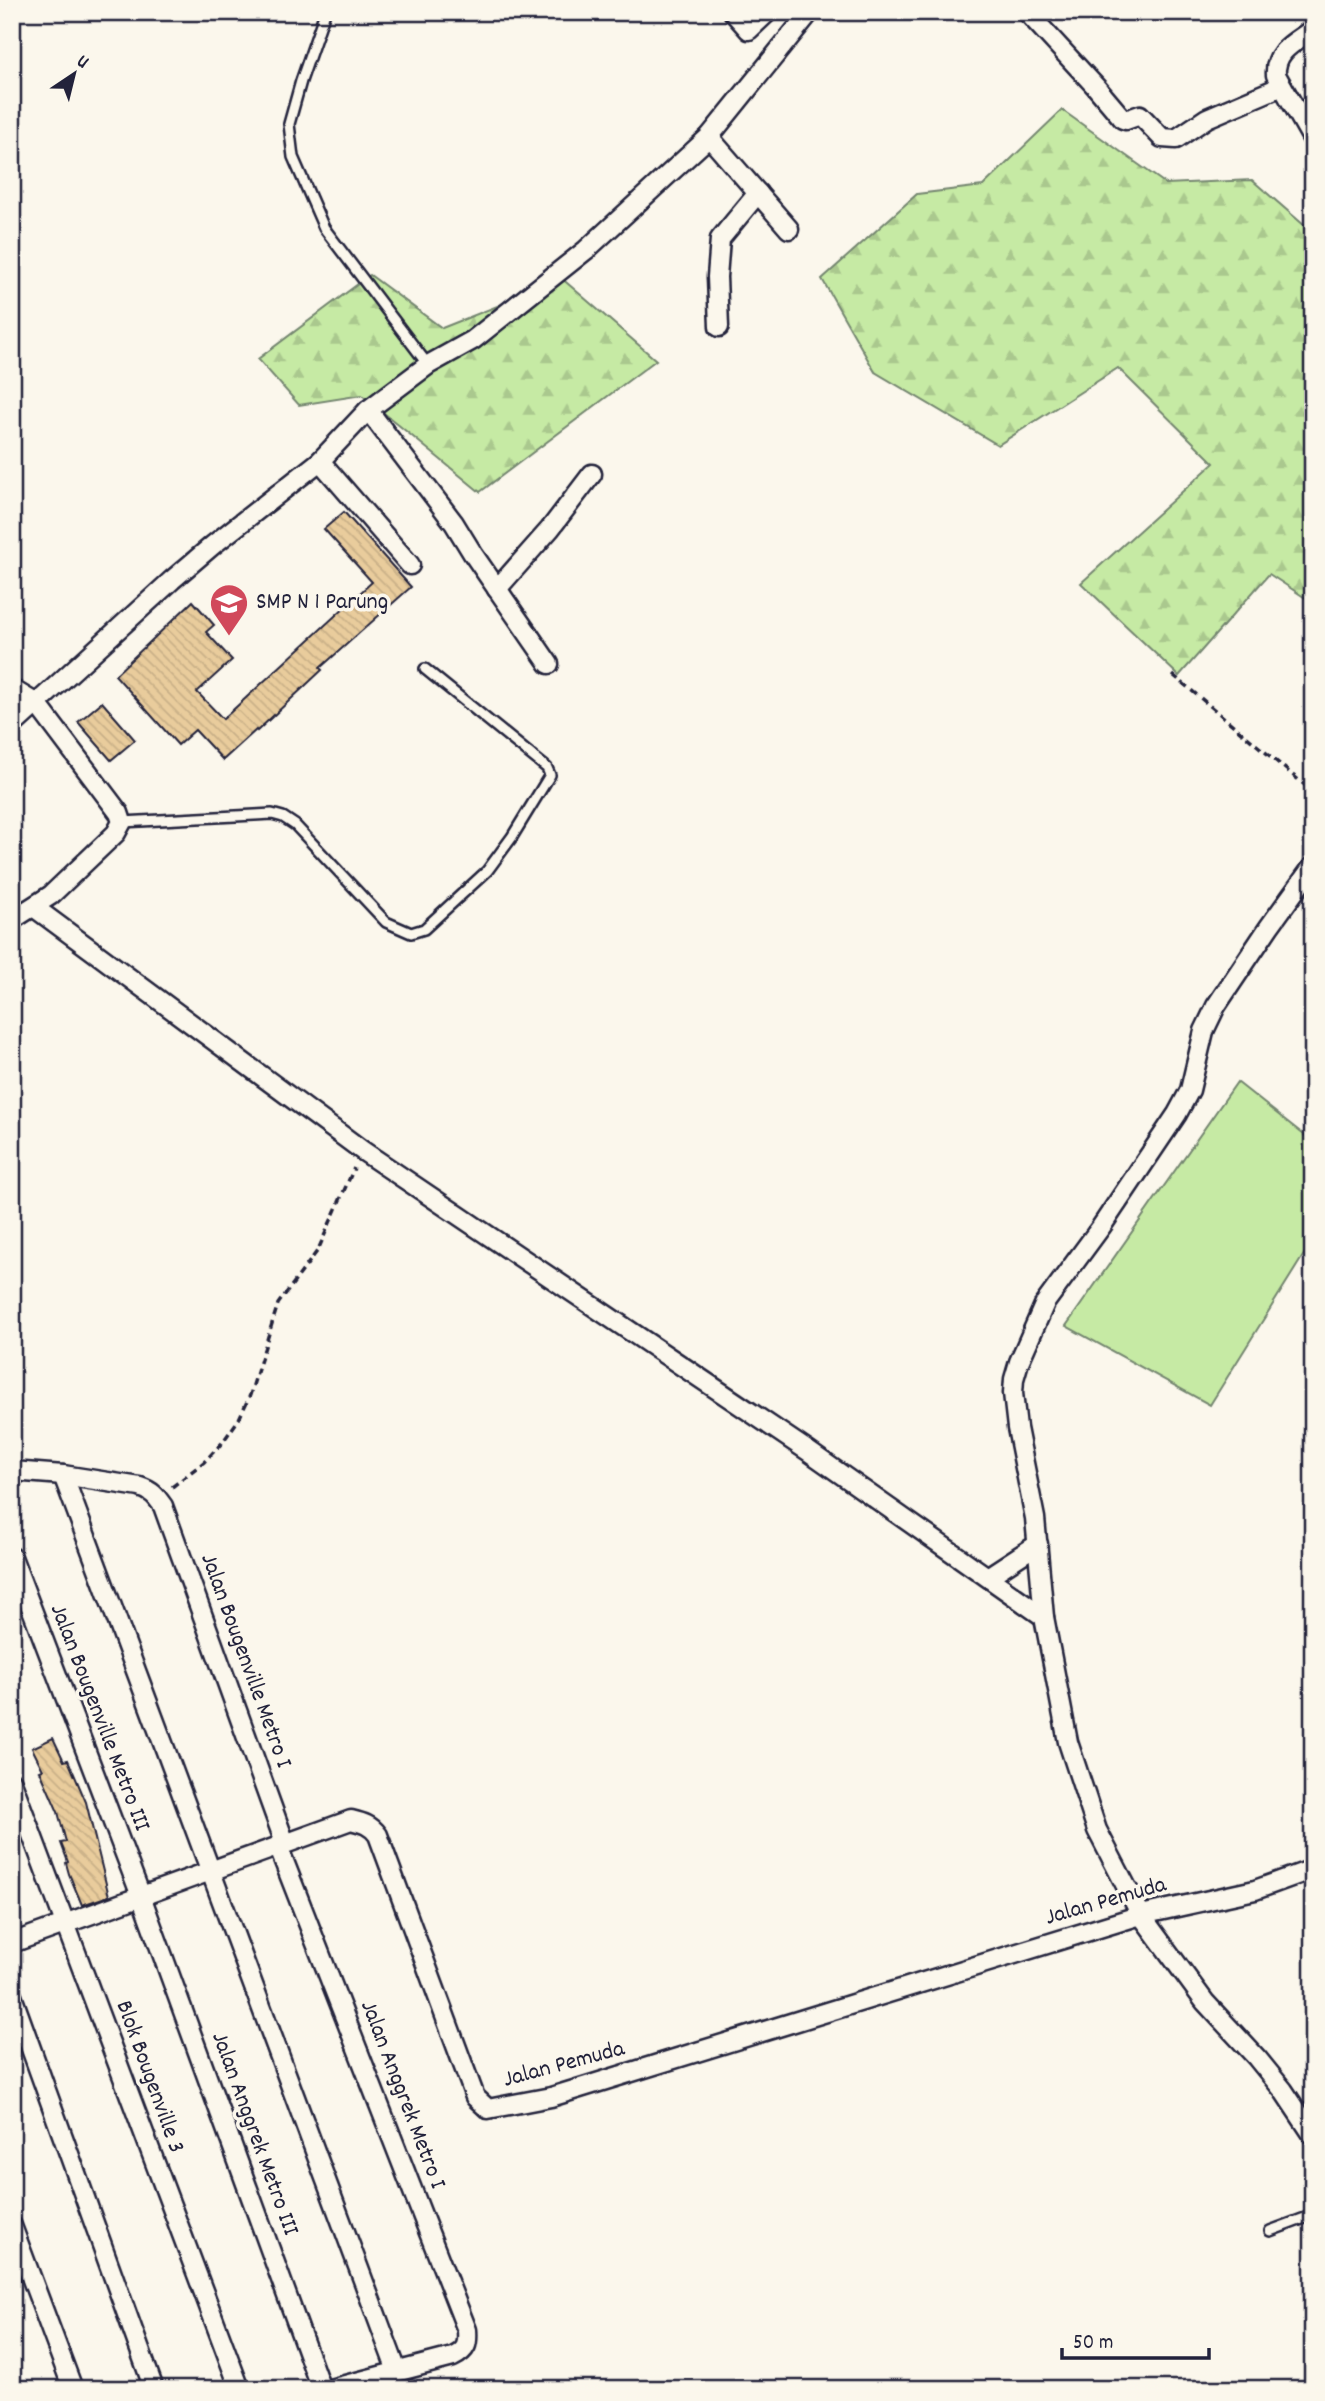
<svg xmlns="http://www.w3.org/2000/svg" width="1325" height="2401" font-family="Dekko,sans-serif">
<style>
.green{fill:#c6eaa4;stroke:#748670;stroke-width:2}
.forest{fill:url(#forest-firs);stroke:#748670;stroke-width:2}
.building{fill:url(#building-back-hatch);stroke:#22223b;stroke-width:2}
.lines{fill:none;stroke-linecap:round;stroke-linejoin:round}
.lane-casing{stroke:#22223b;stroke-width:14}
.street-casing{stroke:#22223b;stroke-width:23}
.path{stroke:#22223b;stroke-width:3.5;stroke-dasharray:7 5;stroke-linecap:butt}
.lane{stroke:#fbf7ec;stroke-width:9}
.street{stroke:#fbf7ec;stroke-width:18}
.labels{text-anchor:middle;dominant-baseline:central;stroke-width:7;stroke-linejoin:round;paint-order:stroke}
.poi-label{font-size:24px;fill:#22223b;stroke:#fbf7ec;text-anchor:start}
.street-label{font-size:24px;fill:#22223b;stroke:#fbf7ec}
</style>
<defs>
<pattern id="forest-firs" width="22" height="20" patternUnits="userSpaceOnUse" patternTransform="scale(1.75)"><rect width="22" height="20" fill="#c6eaa4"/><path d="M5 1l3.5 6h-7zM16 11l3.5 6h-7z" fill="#aac88e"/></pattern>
<pattern id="building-back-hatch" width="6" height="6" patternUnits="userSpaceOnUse" patternTransform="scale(1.75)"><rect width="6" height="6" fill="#e9cc9c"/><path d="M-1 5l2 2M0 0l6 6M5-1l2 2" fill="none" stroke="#c8af87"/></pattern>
</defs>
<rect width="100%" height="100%" fill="#fbf7ec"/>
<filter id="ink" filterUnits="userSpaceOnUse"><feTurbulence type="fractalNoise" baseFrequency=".0143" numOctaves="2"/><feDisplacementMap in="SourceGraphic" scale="14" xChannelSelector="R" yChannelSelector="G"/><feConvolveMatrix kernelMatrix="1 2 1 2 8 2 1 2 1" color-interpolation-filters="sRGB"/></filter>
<g filter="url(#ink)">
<!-- green -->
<polygon class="green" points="1237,1082 1313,1142 1313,1240 1210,1405 1066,1326"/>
<!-- forest -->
<g class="forest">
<polygon points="1062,110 1166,184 1252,180 1313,233 1313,603 1269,574 1179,676 1081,583 1214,463 1118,368 998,445 875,372 822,279 917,194 983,186"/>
<polygon points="552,270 656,360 480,492 362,395 299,405 258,359 370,275 442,328 520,297"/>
</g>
<!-- building -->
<g class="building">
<polygon points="344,512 411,587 320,668 322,670 257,731 256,730 223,760 195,730 178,745 115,675 193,601 214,625 206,632 232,660 197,692 223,719 372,582 324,529"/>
<polygon points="102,702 135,740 111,760 78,722"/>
<polygon points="53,1738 64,1761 68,1760 86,1802 109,1896 82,1905 69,1874 66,1863 68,1862 61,1843 66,1842 58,1812 40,1771 43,1770 32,1748"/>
</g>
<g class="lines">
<!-- lane casing -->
<g class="lane-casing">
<g id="lane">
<polyline points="325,12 301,81 289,124 293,157 324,228 428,365"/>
<polyline points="122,822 272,814 283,817 295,825 386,922 411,933 424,929 487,871 512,837 550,775 547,768 425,669"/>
<polyline points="1270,2231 1313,2215"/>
</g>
</g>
<!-- street casing -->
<g class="street-casing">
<g id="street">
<polyline points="733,12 749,30 768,12"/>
<polyline points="1027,12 1096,87 1123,119 1126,120 1140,115 1162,138 1176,139 1207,118 1282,86"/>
<path d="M1313 29C1296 42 1274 50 1276 75L1313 140"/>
<polyline points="709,137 789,229"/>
<polyline points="719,327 717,277 720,239 758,193"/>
<polyline points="368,410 454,523 473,554 549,664"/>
<polyline points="320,461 410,565"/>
<polyline points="497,589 550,529 592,474"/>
<polyline points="12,689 37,704 119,813 122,822 116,833 51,895 12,920"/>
<polyline points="12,726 172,580 213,545 320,461 368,410 428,365 473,340 586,250 709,137 810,12"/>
<polyline points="1313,866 1269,927 1216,1006 1204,1031 1190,1090 1177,1114 1101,1227 1045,1303 1019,1362 1014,1379 1013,1393 1017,1428 1035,1518 1044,1617 1068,1742 1097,1830 1141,1915 1205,2002 1257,2058 1283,2090 1313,2135"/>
<polyline points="35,908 363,1151 808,1451 1044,1617"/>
<path d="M12 1471 63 1475 140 1487C152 1491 156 1496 163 1506L285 1843"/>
<polyline points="63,1475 397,2371"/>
<polyline points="12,1557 141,1896 321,2389"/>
<polyline points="989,1576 1038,1544"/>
<polyline points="12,1782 240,2389"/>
<path d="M278 1846 467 2330C468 2344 467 2350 453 2357L330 2389"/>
<path d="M12 1943 351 1820C363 1823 371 1825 378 1835L475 2097 488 2109 551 2097 1141 1915 1255 1890 1313 1869"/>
<polyline points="12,1996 154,2389"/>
<polyline points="12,2226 73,2389"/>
</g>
</g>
<!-- path -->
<g class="path">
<polyline points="1173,675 1313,792"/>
<polyline points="172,1487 204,1462 222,1443 239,1419 250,1395 278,1304 318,1250 354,1168"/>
</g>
<!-- lane -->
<use href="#lane" class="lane"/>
<!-- street -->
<use href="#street" class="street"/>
</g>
</g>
<!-- icons -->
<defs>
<g id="school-pin" transform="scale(2.0125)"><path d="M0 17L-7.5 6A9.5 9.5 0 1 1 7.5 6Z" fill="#d1495b" stroke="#fbf7ec"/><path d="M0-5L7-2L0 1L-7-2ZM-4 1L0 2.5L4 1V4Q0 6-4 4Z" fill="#fff"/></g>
</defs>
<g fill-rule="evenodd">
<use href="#school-pin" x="229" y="603"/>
</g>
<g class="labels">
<!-- poi labels -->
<g class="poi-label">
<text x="256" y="603">SMP N 1 Parung</text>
</g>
<!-- street labels -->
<g class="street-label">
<text transform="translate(245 1661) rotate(70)">Jalan Bougenville Metro I</text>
<text transform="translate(99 1718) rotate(69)">Jalan Bougenville Metro III</text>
<text transform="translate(1106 1902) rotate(-16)">Jalan Pemuda</text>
<text transform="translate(564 2065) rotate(-15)">Jalan Pemuda</text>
<text transform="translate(149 2077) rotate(70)">Blok Bougenville 3</text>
<text transform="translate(402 2095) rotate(69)">Jalan Anggrek Metro I</text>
<text transform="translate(254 2134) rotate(70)">Jalan Anggrek Metro III</text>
</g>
</g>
<!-- margin -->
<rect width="1325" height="2401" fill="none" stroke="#fbf7ec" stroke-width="42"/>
<rect x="21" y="21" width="1283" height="2359" fill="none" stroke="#22223b" stroke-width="2.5" filter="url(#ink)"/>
<!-- north arrow -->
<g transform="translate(74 74) rotate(35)" stroke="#fbf7ec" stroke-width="5" paint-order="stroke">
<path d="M0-5L12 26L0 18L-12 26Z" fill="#22223b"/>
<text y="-10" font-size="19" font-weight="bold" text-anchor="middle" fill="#22223b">U</text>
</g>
<!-- scale -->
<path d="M1062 2348v10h147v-10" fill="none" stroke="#22223b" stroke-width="3.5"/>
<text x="1073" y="2348" font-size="21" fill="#22223b" stroke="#fbf7ec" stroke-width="5" paint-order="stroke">50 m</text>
</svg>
